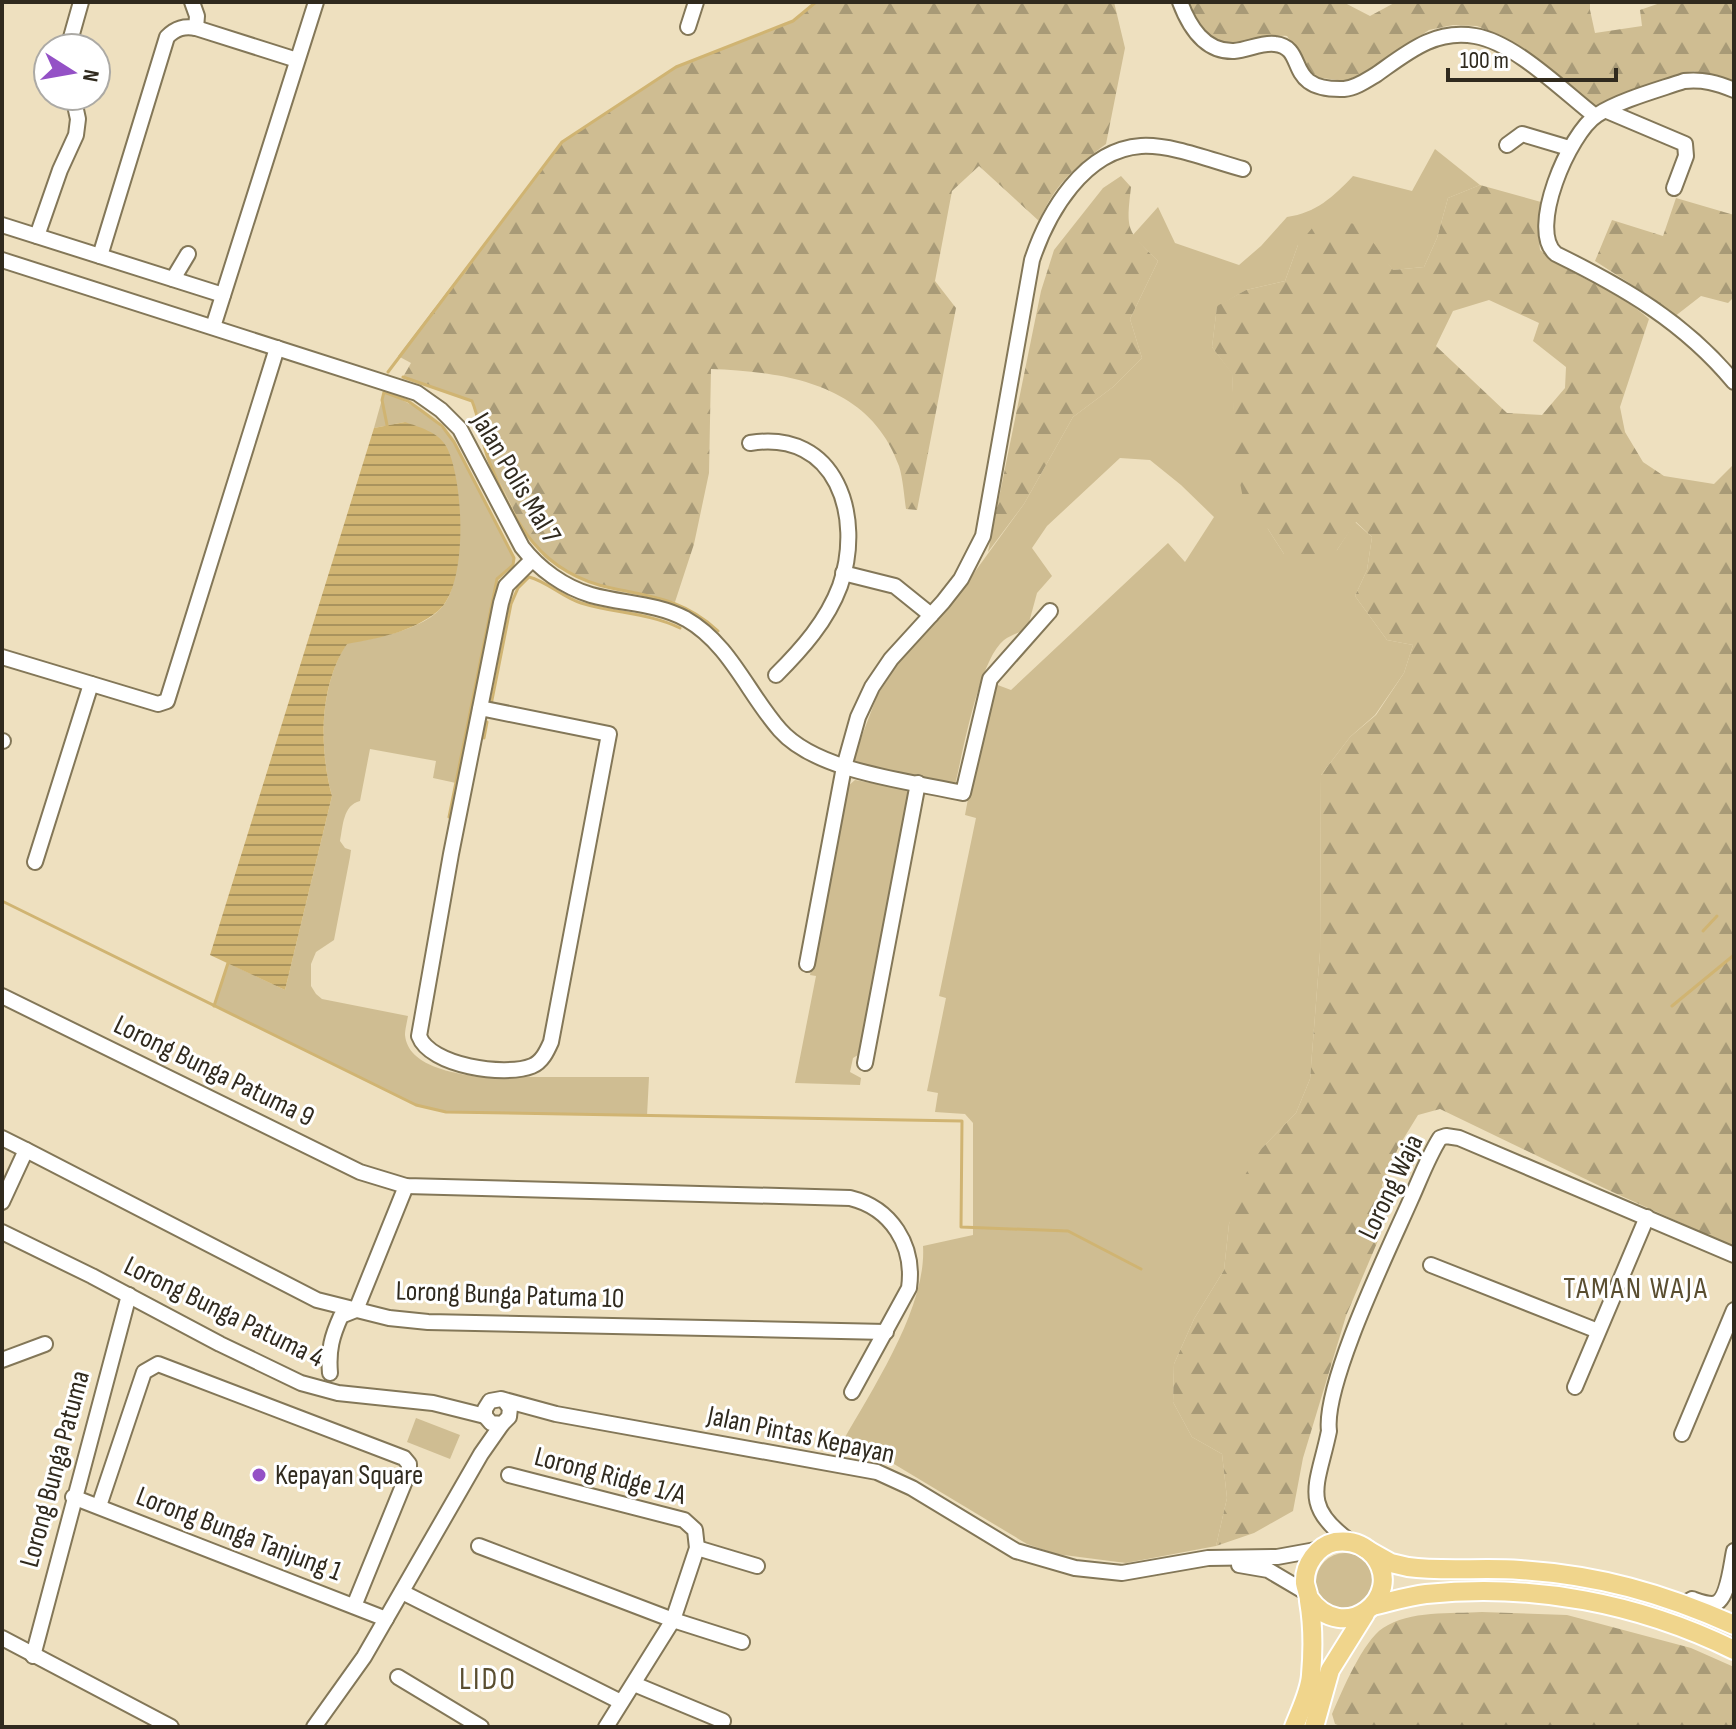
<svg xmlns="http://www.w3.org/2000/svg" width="1736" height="1729" font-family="'Sofia Sans Condensed',sans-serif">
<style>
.green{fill:#cfbd92}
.forest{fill:url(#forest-firs);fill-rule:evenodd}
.water{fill:url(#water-rules)}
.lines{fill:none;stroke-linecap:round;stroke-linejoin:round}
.stream{stroke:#d0b472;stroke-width:3}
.minor-casing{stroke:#837758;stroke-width:18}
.major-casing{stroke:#fff;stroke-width:22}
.minor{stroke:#fff;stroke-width:14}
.major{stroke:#f0d58c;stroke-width:18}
.poi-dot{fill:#9451c6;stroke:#fff;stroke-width:3}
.labels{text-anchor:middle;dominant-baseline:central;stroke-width:6;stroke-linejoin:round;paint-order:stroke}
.street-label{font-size:28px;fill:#302a1e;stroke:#fff}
.poi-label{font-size:28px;fill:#302a1e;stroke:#fff;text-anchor:start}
.neighbourhood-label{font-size:30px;letter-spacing:2px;fill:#5a4e30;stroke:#fff}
.quarter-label{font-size:32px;letter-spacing:2px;fill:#5a4e30;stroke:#fff}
</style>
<defs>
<pattern id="forest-firs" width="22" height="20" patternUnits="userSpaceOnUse" patternTransform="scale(2)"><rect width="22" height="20" fill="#cfbd92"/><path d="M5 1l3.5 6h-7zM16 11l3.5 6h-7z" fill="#a89a77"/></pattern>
<pattern id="water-rules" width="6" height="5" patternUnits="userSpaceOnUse" patternTransform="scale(2)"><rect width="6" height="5" fill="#d0b472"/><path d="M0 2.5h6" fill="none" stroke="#a9935d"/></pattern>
</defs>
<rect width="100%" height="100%" fill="#eee0bf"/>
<!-- green -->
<g class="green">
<path d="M1435 149 1480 185 1448 198 1437 238 1424 267 1393 270 1376 250 1298 245 1285 281 1246 290 1217 307 1212 347 1232 373 1234 412 1268 529 1284 554 1337 550 1355 522 1372 537 1367 570 1355 596 1387 640 1413 645 1404 673 1375 715 1350 737 1321 775 1320 952 1310 1079 1296 1113 1262 1148 1229 1224 1224 1270 1194 1319 1174 1364 1173 1402 1192 1437 1222 1454 1227 1498 1216 1546 1126 1563 1056 1554 1027 1544 884 1458 838 1450C868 1395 927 1310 923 1246L973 1235V1123L965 1114 935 1112 938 1093 927 1091 946 998 939 996 976 818 965 815 970 788 995 684 1011 690 1168 543 1185 562 1214 517 1181 485 1150 460 1120 458 1047 526 1032 548 1052 576 1037 593 1027 630C1019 632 1011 635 1004 640 979 660 963 752 955 785L855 766V754L877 696 896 666 950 606 1024 504 1073 417 1113 387 1142 358 1130 319 1158 261 1132 236 1158 207 1175 243 1239 265 1261 246 1287 217C1316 213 1333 197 1353 176L1412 191Z"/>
<path d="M384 392C412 403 435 417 454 442L514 558 513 565 497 580 456 783 433 778 436 761 370 749 360 801C343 805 343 826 340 841L345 848 351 850 350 857 334 940 316 952 311 964V986L316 994 322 999 408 1016C407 1022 405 1030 405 1035 408 1067 455 1073 479 1077H649L647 1116 446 1112 416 1105 214 1006 228 963 285 990 332 796C319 749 319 686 347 643 377 638 433 629 448 598 451 593 452 586 454 580L405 422 374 428Z"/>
<polygon points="855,780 910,790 911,794 858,1055 853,1058 850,1072 861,1078 860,1085 795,1083 816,976 810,975 848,786"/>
<polygon points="416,1418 460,1435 450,1459 407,1442"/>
<circle cx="1345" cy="1582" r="29"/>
</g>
<!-- forest -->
<g class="forest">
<path d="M816 2H1114L1125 48 1106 144C1073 169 1056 183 1039 221L979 166 952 191 935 281 956 308 917 510 906 509C904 495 903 479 899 466 870 384 787 372 711 369L709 473 694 544 675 602 588 582 559 568 544 557 520 523 488 459 472 401 403 377 411 363 398 356 562 142 676 67 793 21Z"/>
<path d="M1187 2H1343L1370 16 1396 2H1590V10L1595 33 1642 26 1640 10 1663 2H1734V83L1694 71 1681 73 1597 108 1497 34 1477 26 1453 25 1429 30 1368 71 1345 81 1314 77 1287 36C1259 34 1225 55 1201 31 1194 24 1191 11 1187 2Z"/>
<path d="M1121 176 1131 187C1126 231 1126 230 1158 261L1130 319 1142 358 1113 387 1073 417 1024 504 988 552 1041 291 1054 250 1103 188Z"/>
<path d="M1480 185 1541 202 1538 230 1540 250C1575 279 1616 289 1649 319L1620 407 1625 432 1643 462 1664 476 1714 484 1734 464V1247L1606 1189 1440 1109 1418 1115 1399 1146 1382 1185 1388 1217 1346 1316 1303 1458 1293 1511 1254 1533 1216 1546 1227 1498 1222 1454 1192 1437 1173 1402 1174 1364 1194 1319 1224 1270 1229 1224 1238 1186 1262 1148 1296 1113 1310 1079 1320 952 1321 775 1350 737 1376 715 1404 673 1413 645 1387 640 1355 596 1367 570 1372 537 1356 522 1337 550 1308 573 1284 554 1268 529 1243 498 1235 458 1232 374 1212 347 1217 306 1246 290 1285 281 1298 245 1318 221 1360 224 1393 270 1424 267 1437 238 1448 198ZM1489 300 1539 323 1533 341 1566 367 1565 388 1542 415 1507 413 1436 346 1453 311Z"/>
<polygon points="1676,198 1734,215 1734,297 1728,303 1701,296 1674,317 1654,299 1595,261 1612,220 1663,236"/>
<path d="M1482 1612 1567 1615 1691 1648 1734 1667V1727H1343L1335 1724 1332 1714C1342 1691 1363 1641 1383 1628 1410 1610 1451 1614 1482 1612Z"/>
</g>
<!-- water -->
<path class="water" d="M405 422C419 427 438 432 446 446 464 478 469 586 438 611 412 632 380 638 347 644 319 685 319 749 332 796L285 990 210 955 374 428Z"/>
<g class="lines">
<!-- stream -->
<g class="stream">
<polyline points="388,372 562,142 676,67 793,21 816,2"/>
<path d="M403 377 472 401C480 420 481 442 489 461 515 524 540 573 611 588 654 597 684 600 718 631"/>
<polyline points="387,425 382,400 384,392 408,401 422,411 442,426 454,442 514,558 513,565 497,579 449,817"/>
<path d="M491 705 511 604 518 588 529 577C548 582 562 597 581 603 613 613 649 613 680 628"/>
<polyline points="484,738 487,722"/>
<polyline points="2,901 416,1105 446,1112 962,1121 961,1227 1068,1231 1141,1269"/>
<polyline points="1703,931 1717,916"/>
<polyline points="214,1006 228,963"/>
<polyline points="1672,1006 1734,955"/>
</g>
<!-- minor casing -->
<g class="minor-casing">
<g id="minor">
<polyline points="192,2 197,16 196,28"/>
<path d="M1180 2C1189 26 1204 52 1234 51 1248 50 1262 42 1275 44 1309 48 1282 91 1344 89 1356 88 1367 80 1377 74 1408 52 1435 29 1475 36 1514 42 1563 91 1595 116"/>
<polyline points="688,27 696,2"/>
<polyline points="68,48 81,2"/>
<path d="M1734 90C1717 83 1703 79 1684 81 1658 90 1620 100 1597 115 1569 133 1527 231 1556 254 1625 288 1684 322 1734 382"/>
<polyline points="1607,111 1685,144 1686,156 1674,188"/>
<polyline points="1507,145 1522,134 1569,148"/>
<polyline points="2,225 223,295"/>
<polyline points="37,236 60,170 76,135 78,119 73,96"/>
<path d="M100 256 167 37C176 28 184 26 196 28L297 60"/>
<path d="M2 260 417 393 441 410 460 429 522 547C539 569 564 587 591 595 623 604 656 603 686 619 730 644 748 694 780 730 817 772 909 781 963 793L990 679 1050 611"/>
<polyline points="173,279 188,254"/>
<polyline points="213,327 316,2"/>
<path d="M750 443C837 429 864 517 840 586 827 621 802 649 776 675"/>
<polyline points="843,573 895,586 931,615"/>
<polyline points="2,657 158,704 167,701 277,348"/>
<path d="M480 708 609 734 551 1042C547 1051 542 1062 532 1066 505 1077 430 1066 419 1036L451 854 501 603 506 586 532 560"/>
<polyline points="2,741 3,741"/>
<polyline points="35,862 91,684"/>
<path d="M807 964 844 767 858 717 872 687 891 659 943 602 961 579 983 536 1032 260C1048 212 1084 150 1141 146 1171 144 1213 161 1243 169"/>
<path d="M2 996 360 1172 406 1186 850 1198C891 1208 915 1245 909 1288L852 1392"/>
<polyline points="865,1063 918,783"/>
<polyline points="2,1138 26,1150"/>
<polyline points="2,1202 26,1150 317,1300 389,1318 428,1322 886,1332"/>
<polyline points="2,1232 92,1276 220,1344 301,1383 338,1393 433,1403 485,1416"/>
<polyline points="1431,1265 1598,1331"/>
<polyline points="2,1360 45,1344"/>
<path d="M330 1373C328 1350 332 1336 341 1316L356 1310 406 1186"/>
<polyline points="1575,1387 1647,1217"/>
<polyline points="504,1400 510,1408 509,1417 502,1424 491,1423 485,1416 485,1409 490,1401 501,1399 556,1414 877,1472 912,1488 1016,1551 1075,1568 1122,1573 1208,1558 1277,1557 1321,1549"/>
<polyline points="1682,1434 1734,1310"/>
<polyline points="509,1475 684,1520 695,1530 697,1548 673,1620 606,1727"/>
<polyline points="73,1497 386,1619"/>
<polyline points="99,1506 144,1372 158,1364 404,1458 409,1464 409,1471 354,1606"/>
<path d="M1351 1542C1299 1505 1318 1485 1329 1431 1323 1384 1390 1247 1411 1199 1420 1179 1428 1157 1440 1138L1446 1136 1459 1138 1734 1255"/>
<polyline points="479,1546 673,1620 742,1642"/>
<polyline points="697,1548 757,1566"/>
<polyline points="1239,1565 1268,1570 1307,1593"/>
<polyline points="402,1592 621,1702"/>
<path d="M1685 1603 1692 1599C1698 1601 1706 1604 1712 1604 1728 1604 1731 1564 1734 1551"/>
<polyline points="2,1638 171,1727"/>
<polyline points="33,1656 129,1295"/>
<polyline points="398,1677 481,1727"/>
<polyline points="634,1684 723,1721"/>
<polyline points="314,1727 364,1657 481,1454 502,1424"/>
</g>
</g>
<!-- major casing -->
<g class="major-casing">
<g id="major">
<path d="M1366 1549 1391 1563 1408 1567C1445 1572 1483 1567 1520 1570 1598 1575 1662 1593 1734 1625"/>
<path d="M1372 1606C1390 1602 1408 1596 1426 1594 1533 1583 1638 1603 1734 1650"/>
<path d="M1294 1727C1300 1711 1310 1692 1311 1675 1313 1652 1313 1624 1309 1601 1309 1595 1306 1589 1305 1583 1304 1565 1317 1546 1335 1542 1350 1540 1364 1544 1374 1556 1406 1597 1343 1647 1309 1598"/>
<polyline points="1314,1727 1330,1670 1365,1614"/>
</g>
</g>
<!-- minor -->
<use href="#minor" class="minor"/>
<!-- major -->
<use href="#major" class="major"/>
</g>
<!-- markers -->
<circle class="poi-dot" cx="259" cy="1475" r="8"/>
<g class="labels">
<!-- street labels -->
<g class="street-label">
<text transform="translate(516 478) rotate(59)">Jalan Polis Mal 7</text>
<text transform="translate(214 1071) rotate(26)">Lorong Bunga Patuma 9</text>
<text transform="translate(1391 1187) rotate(-64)">Lorong Waja</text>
<text transform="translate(510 1295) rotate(2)">Lorong Bunga Patuma 10</text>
<text transform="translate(224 1312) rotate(26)">Lorong Bunga Patuma 4</text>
<text transform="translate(801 1435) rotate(12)">Jalan Pintas Kepayan</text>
<text transform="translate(55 1469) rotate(-75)">Lorong Bunga Patuma</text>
<text transform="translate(610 1476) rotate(15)">Lorong Ridge 1/A</text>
<text transform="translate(239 1534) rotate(21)">Lorong Bunga Tanjung 1</text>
</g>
<!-- poi labels -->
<g class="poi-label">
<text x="275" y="1475">Kepayan Square</text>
</g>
<!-- neighbourhood labels -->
<g class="neighbourhood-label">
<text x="1636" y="1289">TAMAN WAJA</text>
</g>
<!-- quarter labels -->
<g class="quarter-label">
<text x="488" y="1679">LIDO</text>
</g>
</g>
<!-- border -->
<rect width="1736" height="1729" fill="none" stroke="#302a1e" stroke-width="8"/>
<!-- north arrow -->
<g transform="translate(72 72) rotate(101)"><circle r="38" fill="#ffffff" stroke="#acaaa5" stroke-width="2"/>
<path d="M0-6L14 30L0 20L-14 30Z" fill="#9451c6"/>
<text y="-12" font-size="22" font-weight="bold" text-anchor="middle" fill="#302a1e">N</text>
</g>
<!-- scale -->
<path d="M1448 68v12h168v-12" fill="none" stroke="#302a1e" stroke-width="4"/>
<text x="1460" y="68" font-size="24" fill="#302a1e" stroke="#ffffff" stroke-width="6" paint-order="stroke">100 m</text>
</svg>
